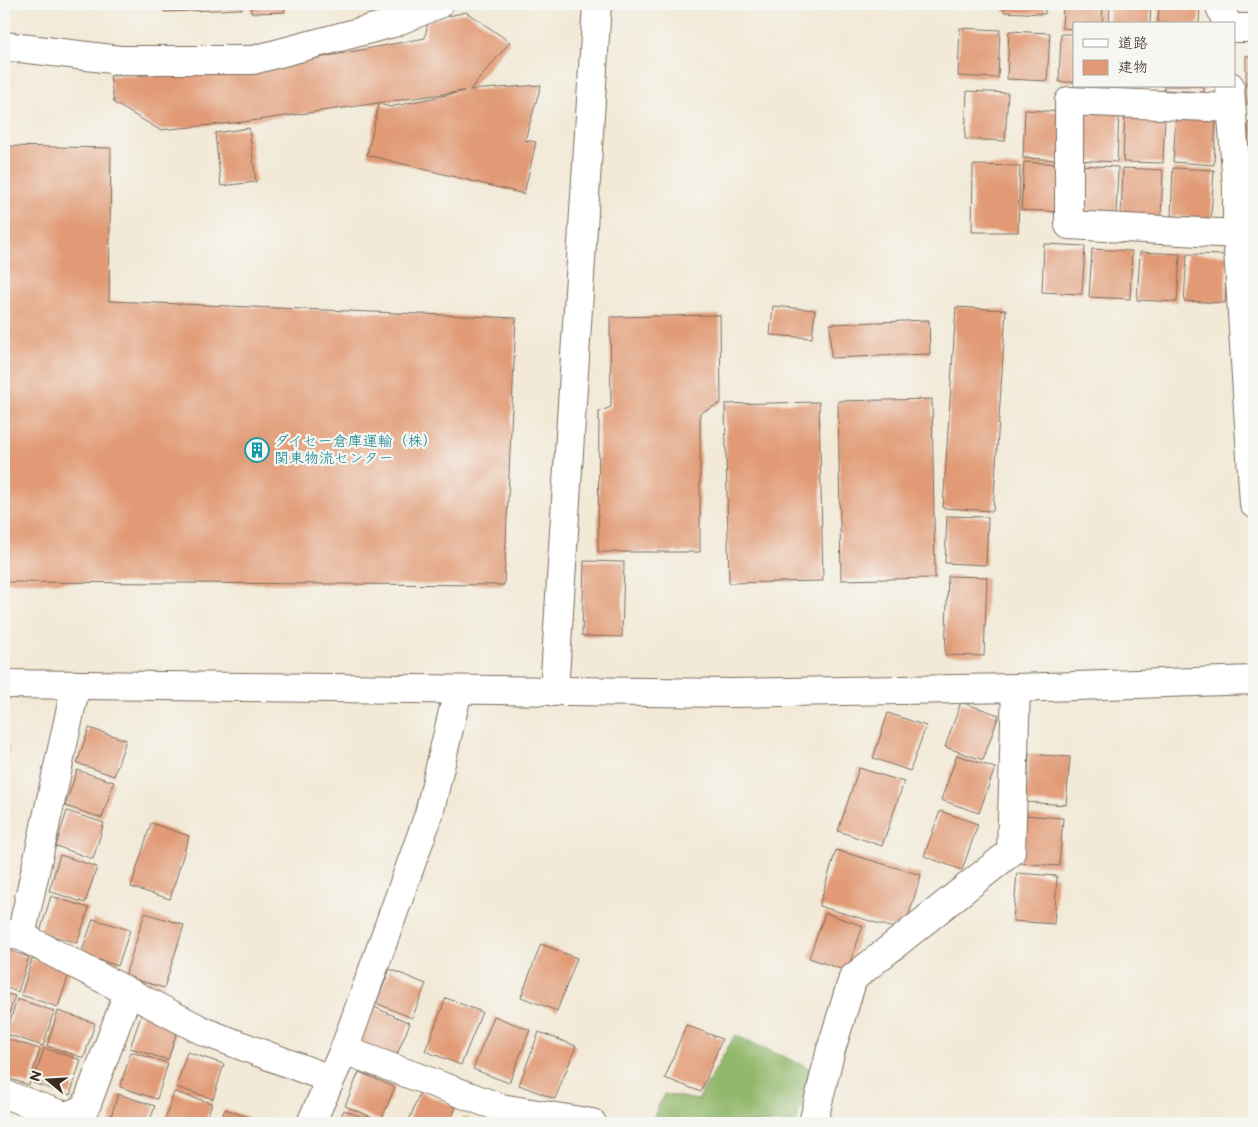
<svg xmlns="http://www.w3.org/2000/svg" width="1258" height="1127" font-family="'Balsamiq Sans','Klee One',sans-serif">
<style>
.forest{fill:#92b86c;stroke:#667145}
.building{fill:#e19a75}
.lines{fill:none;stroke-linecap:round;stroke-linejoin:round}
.street-casing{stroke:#7b6d5e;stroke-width:30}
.secondary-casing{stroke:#7b6d5e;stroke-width:30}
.street{stroke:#fff;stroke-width:28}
.secondary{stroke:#fff;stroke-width:28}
.labels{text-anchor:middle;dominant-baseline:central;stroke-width:4.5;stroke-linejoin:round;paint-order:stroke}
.culture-label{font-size:15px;fill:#0d838f;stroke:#f6f6f2;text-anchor:start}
</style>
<rect width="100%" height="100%" fill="#f6f6f2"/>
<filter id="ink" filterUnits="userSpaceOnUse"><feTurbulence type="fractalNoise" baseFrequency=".02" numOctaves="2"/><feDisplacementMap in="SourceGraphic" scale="10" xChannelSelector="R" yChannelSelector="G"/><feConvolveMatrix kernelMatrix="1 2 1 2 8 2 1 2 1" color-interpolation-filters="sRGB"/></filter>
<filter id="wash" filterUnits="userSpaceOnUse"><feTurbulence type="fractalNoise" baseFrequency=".0096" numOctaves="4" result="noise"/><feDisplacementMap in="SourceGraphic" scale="20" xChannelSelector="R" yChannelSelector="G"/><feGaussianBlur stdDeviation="1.12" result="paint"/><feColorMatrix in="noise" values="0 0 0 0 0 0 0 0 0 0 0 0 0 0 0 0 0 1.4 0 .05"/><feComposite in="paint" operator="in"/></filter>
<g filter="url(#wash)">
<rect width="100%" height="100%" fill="#f2e9d6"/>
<!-- forest -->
<polygon class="forest" points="735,1035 811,1069 796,1123 651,1123 664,1094 698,1100"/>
<g id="blocks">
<!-- building -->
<g class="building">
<polygon points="164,4 242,4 242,9 164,12"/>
<polygon points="251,4 284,4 285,12 251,13"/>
<polygon points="1005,4 1045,4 1045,14 1004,12"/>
<polygon points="1063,4 1103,4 1102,24 1074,24 1074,29 1062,28"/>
<polygon points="1110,4 1151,4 1150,24 1109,24"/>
<polygon points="1159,4 1200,4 1199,24 1158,24"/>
<polygon points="466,12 510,42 470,90 541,85 525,140 536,142 524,194 367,155 379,104 390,107 464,91 243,122 160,130 114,103 110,76 243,72 425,38 428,21"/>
<polygon points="960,28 1000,30 998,78 958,76"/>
<polygon points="1009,31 1050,33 1047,81 1007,79"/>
<polygon points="1061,34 1074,34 1074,82 1059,82"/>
<rect x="1246" y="56" width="8" height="48"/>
<polygon points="1164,86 1204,86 1204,92 1164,90"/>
<polygon points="967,91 1008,93 1005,141 965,139"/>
<polygon points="1025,110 1066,112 1063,160 1023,158"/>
<polygon points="1079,112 1119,113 1117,162 1077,160"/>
<polygon points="1125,113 1165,115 1163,163 1123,162"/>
<polygon points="1176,115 1216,116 1214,165 1173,162"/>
<polygon points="1248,123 1254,123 1254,171 1249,171"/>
<polygon points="249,128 256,182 221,186 215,133"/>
<polygon points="4,146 111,148 109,301 516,318 504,585 4,582"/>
<polygon points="1024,162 1064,164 1062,212 1021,210"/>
<polygon points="973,165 1020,166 1018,232 972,232"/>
<polygon points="1078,165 1118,167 1116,215 1075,213"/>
<polygon points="1123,168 1163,170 1161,218 1121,216"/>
<polygon points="1173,168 1214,170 1211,218 1171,216"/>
<polygon points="1044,244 1085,246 1082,294 1042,292"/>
<polygon points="1092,249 1132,251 1130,299 1089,297"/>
<polygon points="1140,252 1180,254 1177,302 1137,300"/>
<polygon points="1187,254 1227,255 1225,303 1184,301"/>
<polygon points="773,306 815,310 812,338 770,335"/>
<polygon points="956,307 1006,310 993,511 943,508"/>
<polygon points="720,315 721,403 700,413 700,552 598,552 599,412 611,407 610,317"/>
<polygon points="929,320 930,354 831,358 830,324"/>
<polygon points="932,399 935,578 841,580 838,401"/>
<polygon points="819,402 823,581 729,583 725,404"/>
<polygon points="947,516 988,517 986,565 945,563"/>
<polygon points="584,561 624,562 622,637 582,636"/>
<polygon points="948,576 987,577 984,656 945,655"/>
<polygon points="961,702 999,715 983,760 945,747"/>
<polygon points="888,713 926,726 910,771 873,758"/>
<polygon points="89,728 126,740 114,776 77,763"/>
<polygon points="4,745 9,747 4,764"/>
<polygon points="1029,754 1070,757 1066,805 1026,802"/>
<polygon points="957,755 995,768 979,813 941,800"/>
<polygon points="859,768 904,782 882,846 838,831"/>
<polygon points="77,770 114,782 102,818 65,806"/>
<polygon points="67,811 104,823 93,859 56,846"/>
<polygon points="940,811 978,824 962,870 924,856"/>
<polygon points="1023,815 1063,818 1059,866 1019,863"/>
<polygon points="151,823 189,836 170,899 131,887"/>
<polygon points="836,850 921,875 904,931 819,906"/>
<polygon points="60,855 97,867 85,903 49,891"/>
<polygon points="1017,873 1057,876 1054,924 1013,921"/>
<polygon points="51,896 89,908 77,943 40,932"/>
<polygon points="145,913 184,925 164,988 125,976"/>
<polygon points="825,913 863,926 847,971 809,958"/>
<polygon points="93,919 130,930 118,966 81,954"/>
<polygon points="541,944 577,958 557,1011 521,997"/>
<polygon points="4,949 29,957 18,992 4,987"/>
<polygon points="32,959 70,971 58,1007 21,995"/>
<polygon points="390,969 426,984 412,1018 376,1003"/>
<polygon points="4,993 15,996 4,1029"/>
<polygon points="446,998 482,1012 461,1065 425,1051"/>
<polygon points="17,999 54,1011 43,1046 6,1034"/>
<polygon points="374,1007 410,1023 396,1057 360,1042"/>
<polygon points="58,1011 95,1023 84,1058 47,1046"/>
<polygon points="142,1013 179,1025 168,1060 130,1048"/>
<polygon points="494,1016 530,1030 509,1083 473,1069"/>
<polygon points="686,1025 722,1039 701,1092 665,1078"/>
<polygon points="539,1032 576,1046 555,1099 519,1085"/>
<polygon points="4,1038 40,1049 29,1085 4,1077"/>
<polygon points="44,1048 81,1060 70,1095 33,1083"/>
<polygon points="131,1052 168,1063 157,1099 120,1087"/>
<polygon points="187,1052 224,1064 213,1099 176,1087"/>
<polygon points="359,1072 395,1087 381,1121 345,1106"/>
<polygon points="174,1092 212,1103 205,1123 164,1123"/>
<polygon points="420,1092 456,1107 449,1123 408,1123"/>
<polygon points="118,1094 155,1106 149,1123 109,1123"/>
<polygon points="225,1109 262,1122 261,1123 220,1123"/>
<polygon points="344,1110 377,1123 338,1123"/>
<polygon points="465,1117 481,1123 462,1123"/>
<polygon points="4,1118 19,1123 4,1123"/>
</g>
</g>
</g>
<g filter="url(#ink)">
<use href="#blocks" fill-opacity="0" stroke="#7b6d5e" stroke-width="1"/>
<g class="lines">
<!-- street casing -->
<g class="street-casing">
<g id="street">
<polyline points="1219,4 1227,24"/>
<polyline points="1234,28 1254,28"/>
<polyline points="4,46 120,60 253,60 393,23 439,4"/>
<polyline points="1230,86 1237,188 1237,234 1254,504"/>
<polyline points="1231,108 1069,101 1069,225 1237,234"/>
<polyline points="554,692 597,4"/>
<polyline points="4,934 21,936 205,1032 330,1079"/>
<polyline points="21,936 76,685"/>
<polyline points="344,1050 501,1108 592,1123"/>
<polyline points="4,1094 65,1116 85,1109 128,993"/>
<polyline points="311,1123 344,1050 429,814 458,690"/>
<polyline points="813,1123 830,1053 853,978 1011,852 1016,688"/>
</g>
</g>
<!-- secondary casing -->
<g class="secondary-casing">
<polyline id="secondary" points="4,684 733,693 1016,688 1254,680"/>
</g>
<!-- street -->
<use href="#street" class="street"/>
<!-- secondary -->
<use href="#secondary" class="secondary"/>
</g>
</g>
<!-- icons -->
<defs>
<g id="building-ring" transform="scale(1.25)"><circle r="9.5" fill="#f6f6f2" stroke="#0f9aa8" stroke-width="1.5"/><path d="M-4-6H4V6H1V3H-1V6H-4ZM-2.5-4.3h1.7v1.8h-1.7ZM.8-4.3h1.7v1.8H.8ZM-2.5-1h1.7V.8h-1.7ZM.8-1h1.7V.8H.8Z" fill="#0f9aa8"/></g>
</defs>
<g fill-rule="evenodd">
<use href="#building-ring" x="257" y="450"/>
</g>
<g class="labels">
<!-- culture labels -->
<g class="culture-label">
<text x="274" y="441">ダイセー倉庫運輸（株）<tspan x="274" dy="17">関東物流センター</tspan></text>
</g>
</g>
<!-- margin -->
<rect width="1258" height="1127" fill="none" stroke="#f6f6f2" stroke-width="20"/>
<!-- legend -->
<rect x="1073" y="22" width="162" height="65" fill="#f6f6f2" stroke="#aba49d"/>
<rect x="1083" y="39" width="25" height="8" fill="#ffffff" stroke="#aba49d"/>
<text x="1118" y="48" font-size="15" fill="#3b2a1e">道路</text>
<rect x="1083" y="60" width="25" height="15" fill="#e19a75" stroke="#aba49d"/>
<text x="1118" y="72" font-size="15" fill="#3b2a1e">建物</text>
<!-- north arrow -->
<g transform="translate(48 1080) rotate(288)" stroke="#f6f6f2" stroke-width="4" paint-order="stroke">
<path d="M0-4L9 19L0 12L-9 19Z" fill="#3b2a1e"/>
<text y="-8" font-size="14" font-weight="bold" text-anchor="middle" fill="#3b2a1e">N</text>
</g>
</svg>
